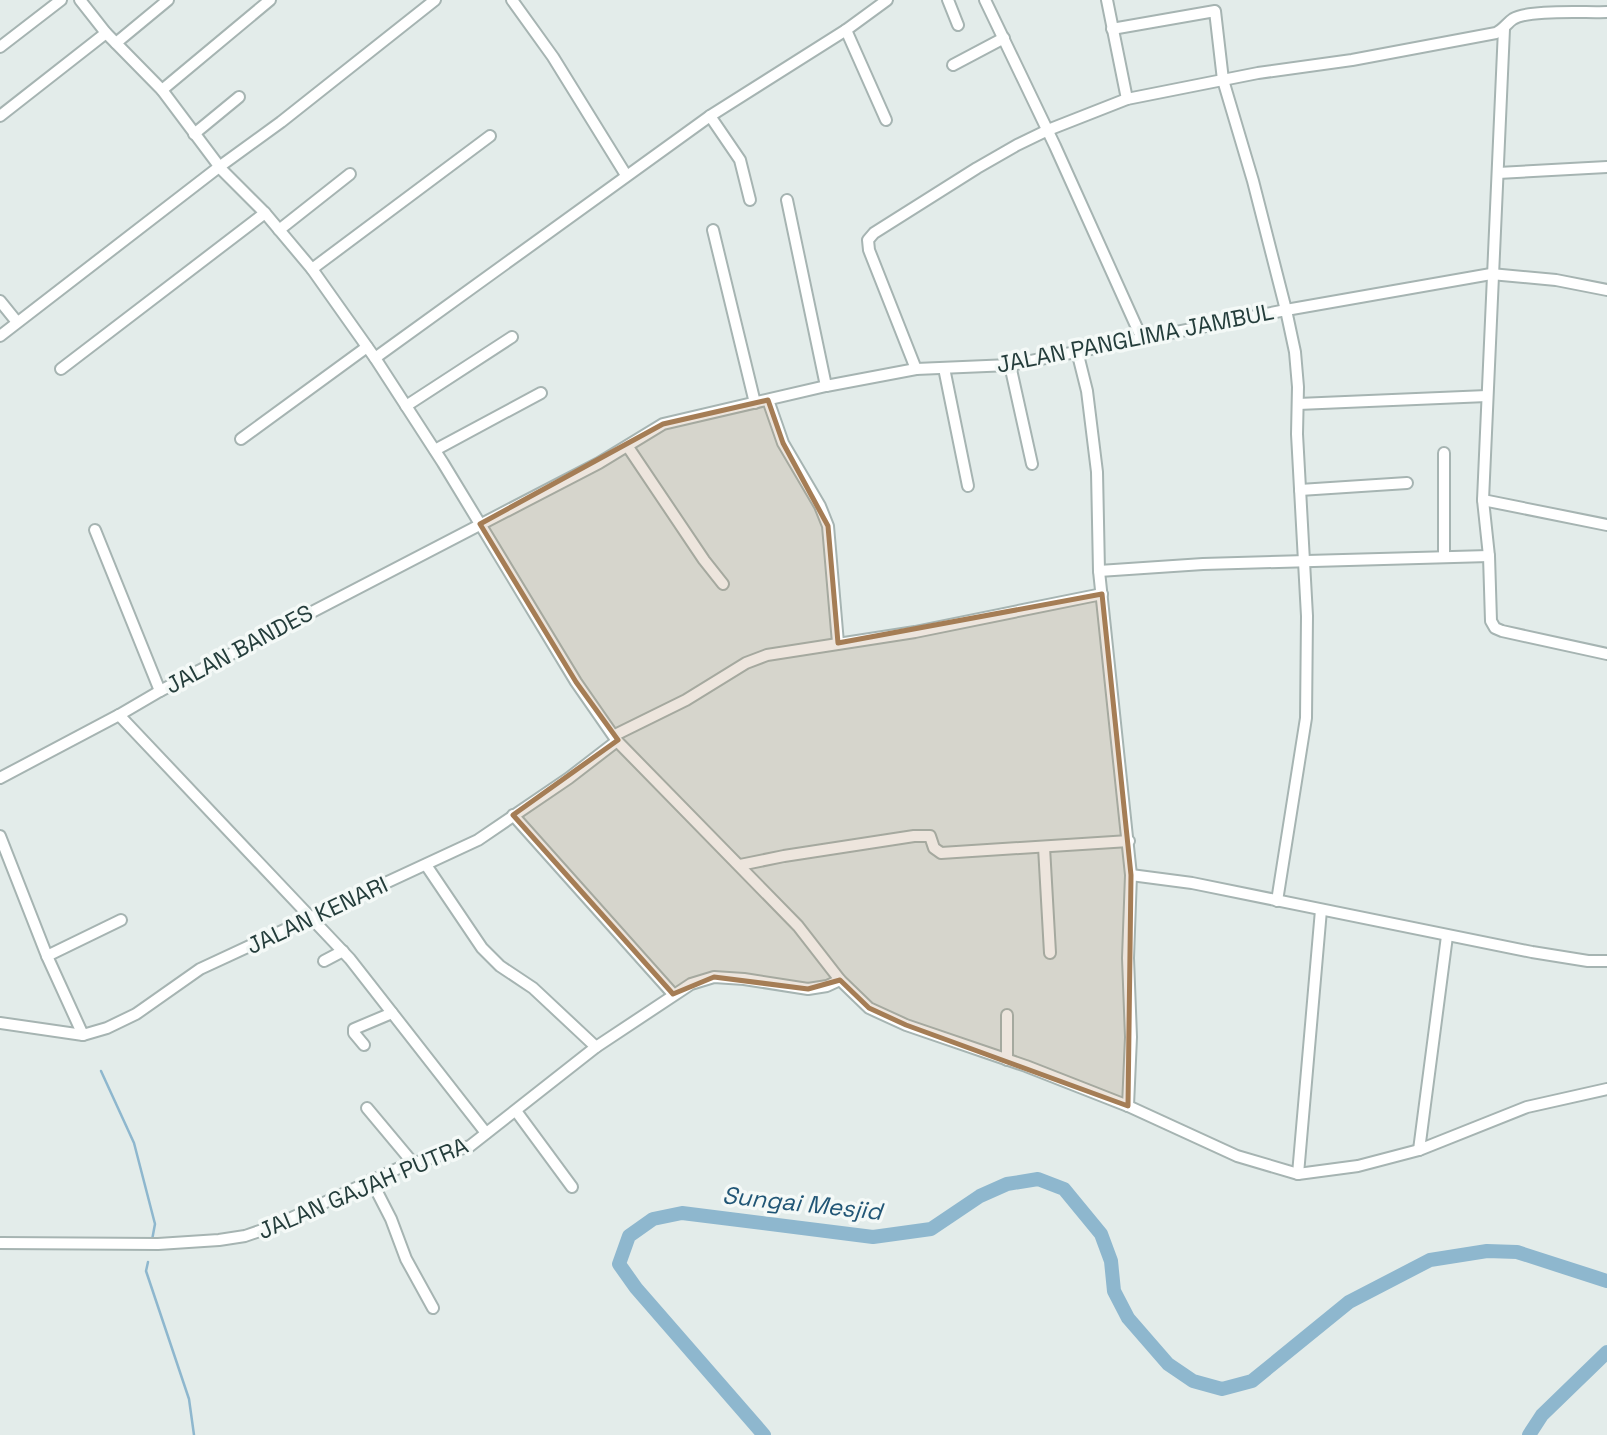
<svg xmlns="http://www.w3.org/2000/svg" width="1607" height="1435" font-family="'Space Grotesk',sans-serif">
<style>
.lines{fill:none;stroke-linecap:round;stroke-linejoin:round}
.stream{stroke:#8eb7ce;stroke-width:2.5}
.river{stroke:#8eb7ce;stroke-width:14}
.minor-casing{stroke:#a6b4b2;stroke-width:14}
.minor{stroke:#fff;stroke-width:10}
.marked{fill:#a57d55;fill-opacity:0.2;stroke:#a57d55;stroke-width:5;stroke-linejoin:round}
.labels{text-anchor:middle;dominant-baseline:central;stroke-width:7;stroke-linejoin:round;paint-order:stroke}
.street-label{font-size:23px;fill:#243d3b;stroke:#f4f9f7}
.water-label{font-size:24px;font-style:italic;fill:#215676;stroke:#f4f9f7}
</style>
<rect width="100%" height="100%" fill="#e3ecea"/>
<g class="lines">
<!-- stream -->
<g class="stream">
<polyline points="101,1071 134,1143 155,1224 152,1240"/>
<polyline points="148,1262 146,1271 189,1399 194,1435"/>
</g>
<!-- river -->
<g class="river">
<polyline points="764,1435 636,1288 619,1264 629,1236 653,1219 682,1213 873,1237 931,1229 980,1196 1007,1184 1038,1179 1064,1189 1101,1234 1111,1261 1114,1291 1128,1318 1168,1364 1193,1381 1222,1389 1252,1381 1349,1302 1430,1260 1487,1251 1517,1252 1607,1281"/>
<polyline points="1529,1435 1542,1415 1607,1352"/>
</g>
<!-- minor casing -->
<g class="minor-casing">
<g id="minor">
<polyline points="80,0 106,33 162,90 222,170 265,213 312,269 375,358 443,463 576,682 617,741 798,926 840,980 869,1008 906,1025 1026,1066 1128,1106 1237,1156 1298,1174 1358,1166 1419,1150 1527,1107 1607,1089"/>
<polyline points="512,0 553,57 626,175"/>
<polyline points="948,0 958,25"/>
<polyline points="985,0 1055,146 1142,339"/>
<polyline points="1107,0 1127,99"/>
<polyline points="1112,29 1215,11 1223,80 1253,181 1286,310 1295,352 1298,387 1297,434 1307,616 1306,718 1277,901"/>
<polyline points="1504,29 1483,500 1489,556 1491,621 1495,628 1502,631 1607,654"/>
<polyline points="846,30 886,120"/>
<polyline points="116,43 168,0"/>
<polyline points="0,47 61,0"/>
<polyline points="953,65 1004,38"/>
<polyline points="162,90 270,0"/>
<polyline points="0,116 106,33"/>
<polyline points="710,116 740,160 750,200"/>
<polyline points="194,134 239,97"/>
<polyline points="1498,173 1607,167"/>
<polyline points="787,200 826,386"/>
<polyline points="279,230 350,174"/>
<polyline points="713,230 755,403"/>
<polyline points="312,269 490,136"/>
<polyline points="0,301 17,322"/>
<polyline points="0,336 219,167 281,122 435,0"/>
<polyline points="1077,351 1087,391 1097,472 1099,571 1131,875 1128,958 1131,1037 1128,1106"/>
<polyline points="375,358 710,116 846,30 887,0"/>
<polyline points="1010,365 1032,464"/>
<polyline points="944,368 968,486"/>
<polyline points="61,369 265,213"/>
<path d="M916 369 869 250 868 240 874 233 977 168 1017 145 1048 130 1127 99 1258 73 1352 60 1496 33C1504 29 1507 23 1513 19 1529 9 1587 13 1607 12"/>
<polyline points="768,400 783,443 820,506 828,526 838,643"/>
<polyline points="1298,404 1487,396"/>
<polyline points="406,406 512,337"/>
<polyline points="241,439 367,347"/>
<polyline points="628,447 704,560 723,584"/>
<polyline points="435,450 541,393"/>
<polyline points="1444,453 1444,557"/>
<polyline points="1300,490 1407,483"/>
<polyline points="1483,500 1607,525"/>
<polyline points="95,530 160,691"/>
<polyline points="1099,571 1203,564 1489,556"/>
<polyline points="119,715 350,959 486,1133"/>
<polyline points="615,735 686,700 746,663 767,655 915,632 1102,594"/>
<polyline points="0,778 119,715 160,691 599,463 663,424 826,386 916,369 1010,365 1286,310 1491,274 1556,280 1607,290"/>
<polyline points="513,815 673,994"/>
<polyline points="0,836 47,956 83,1035"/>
<polyline points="1044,847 1050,953"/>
<polyline points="426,865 482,948 500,966 533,988 596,1047"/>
<polyline points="740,865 784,856 914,836 930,836 934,848 941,853 1129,841"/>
<polyline points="1131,875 1192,883 1532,952 1588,961 1607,961"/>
<polyline points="47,956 121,920"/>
<polyline points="324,961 343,951"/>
<polyline points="1007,1015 1007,1060"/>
<polyline points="0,1023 83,1035 107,1028 136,1014 200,969 478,840 569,778 617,741"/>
<polyline points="364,1045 354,1033 354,1029 392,1013"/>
<polyline points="367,1108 413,1163"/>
<polyline points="516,1111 572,1187"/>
<polyline points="1419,1150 1447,936"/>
<polyline points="1298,1174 1321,910"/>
<polyline points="371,1180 391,1219 406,1259 433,1308"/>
<polyline points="0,1243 158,1244 219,1240 245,1236 274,1226 401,1167 470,1146 596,1047 691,984 714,977 744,979 808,989 827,986 840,980"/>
</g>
</g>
<!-- minor -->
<use href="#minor" class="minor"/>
</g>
<!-- marked area -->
<path class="marked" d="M768 400 783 443 828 526 838 643 1102 594 1131 875 1128 1106 906 1025 869 1008 840 980 808 989 714 977 673 994 513 815 618 740 576 682 480 524 663 424Z"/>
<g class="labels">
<!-- street labels -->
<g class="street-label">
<text transform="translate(1135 338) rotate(-11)">JALAN PANGLIMA JAMBUL</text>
<text transform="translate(239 649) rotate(-28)">JALAN BANDES</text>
<text transform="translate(317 915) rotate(-25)">JALAN KENARI</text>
<text transform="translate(363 1188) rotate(-23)">JALAN GAJAH PUTRA</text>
</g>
<!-- water labels -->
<g class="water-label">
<text transform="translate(802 1203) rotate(6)">Sungai Mesjid</text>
</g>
</g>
</svg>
